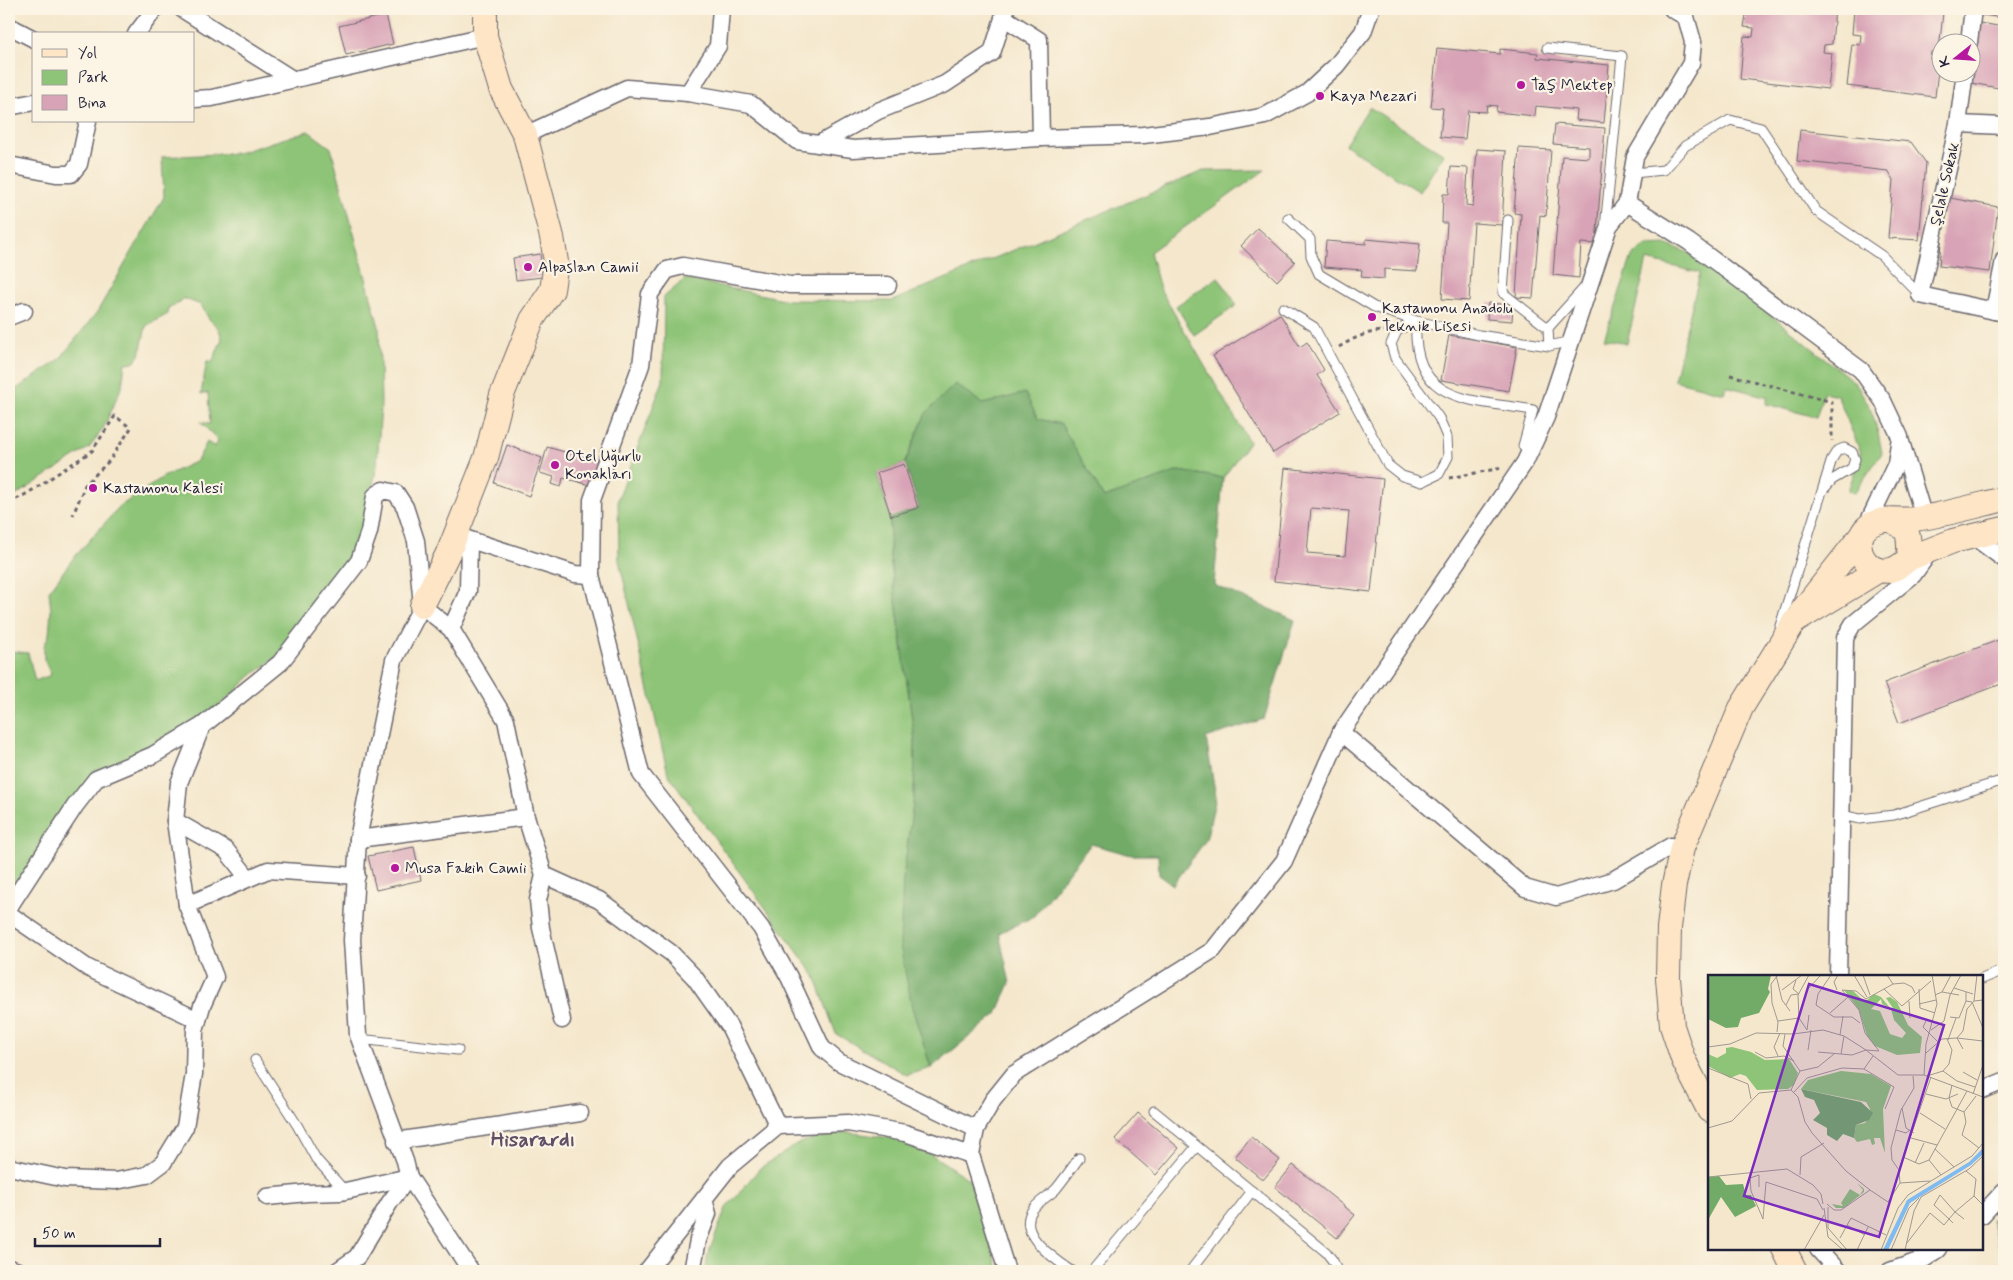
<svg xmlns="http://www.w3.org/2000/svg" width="2013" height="1280" font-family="Mynerve,sans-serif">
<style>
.green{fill:#8ec477;stroke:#587359}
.forest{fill:#72aa68;stroke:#4a6652}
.building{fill:#d8a3b6;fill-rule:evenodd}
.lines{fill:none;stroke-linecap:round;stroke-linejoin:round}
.service-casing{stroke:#6c676e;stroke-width:11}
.minor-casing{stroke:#6c676e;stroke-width:19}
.secondary-casing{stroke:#6c676e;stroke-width:26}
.path{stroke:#6c676e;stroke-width:3;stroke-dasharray:4 4;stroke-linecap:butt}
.service{stroke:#fff;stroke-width:9}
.minor{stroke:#fff;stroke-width:16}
.secondary{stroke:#fde5c5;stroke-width:24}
.poi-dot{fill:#b5179e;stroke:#fcf5e5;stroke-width:2}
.labels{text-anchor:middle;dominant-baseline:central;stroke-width:4.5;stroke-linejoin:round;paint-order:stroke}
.poi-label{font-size:16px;fill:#22223b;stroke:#fcf5e5;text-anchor:start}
.street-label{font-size:16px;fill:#22223b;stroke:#fcf5e5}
.district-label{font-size:21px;font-weight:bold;fill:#624f66;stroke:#fcf5e5}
.inset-road{fill:none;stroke:#a09892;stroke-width:1}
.view{fill:#7b2cbf;fill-opacity:0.15;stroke:#7b2cbf;stroke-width:2.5}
.inset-edge{fill:none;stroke:#22223b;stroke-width:2.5}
</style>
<rect width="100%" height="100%" fill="#fcf5e5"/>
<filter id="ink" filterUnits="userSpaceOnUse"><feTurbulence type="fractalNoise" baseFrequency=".02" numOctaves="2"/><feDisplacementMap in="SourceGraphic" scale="10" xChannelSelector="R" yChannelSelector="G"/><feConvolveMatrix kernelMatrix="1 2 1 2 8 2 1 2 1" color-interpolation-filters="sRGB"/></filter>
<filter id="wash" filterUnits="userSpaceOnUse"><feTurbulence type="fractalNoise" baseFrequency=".0096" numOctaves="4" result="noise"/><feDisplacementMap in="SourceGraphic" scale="20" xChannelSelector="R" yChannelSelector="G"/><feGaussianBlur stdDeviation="1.12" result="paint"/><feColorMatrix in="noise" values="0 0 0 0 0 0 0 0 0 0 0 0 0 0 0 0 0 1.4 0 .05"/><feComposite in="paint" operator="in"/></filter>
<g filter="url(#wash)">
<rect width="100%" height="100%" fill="#f4e7cc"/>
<!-- green -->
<g class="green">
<polygon points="1369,107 1444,154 1420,192 1345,145"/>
<polygon points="308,131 331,148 379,327 381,403 377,466 360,544 324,608 295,644 251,676 213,712 109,770 9,897 9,651 28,653 35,681 51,675 44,659 44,646 49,635 51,611 49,591 71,561 119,507 163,477 197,461 207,442 215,447 218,440 200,422 210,424 208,393 201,394 207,361 212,363 222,339 219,329 209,319 201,305 183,298 180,303 169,307 168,314 146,326 140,353 135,362 125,363 122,386 104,427 90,447 9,500 9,394 59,360 97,312 164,197 162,157 238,153"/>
<polygon points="1265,170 1150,252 1160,289 1249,442 1223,478 1179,471 1104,498 1061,424 1038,419 1025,394 983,404 955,384 926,413 904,464 877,473 890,518 890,557 915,741 914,797 903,879 912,1007 931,1068 907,1075 836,1034 815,976 668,774 619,560 618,499 663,381 664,297 685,279 788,300 892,301 1203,171"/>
<path d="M1665 244 1689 253 1716 271 1853 381C1871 402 1877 425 1882 453L1854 493 1848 491 1861 453 1837 395 1824 392 1816 417 1766 404 1768 397 1726 386 1724 393 1674 380 1700 273 1647 260 1627 343 1604 339 1632 256 1647 245Z"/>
<polygon points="1218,277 1237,305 1194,335 1176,306"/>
<polygon points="846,1132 898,1139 920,1147 970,1180 999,1271 706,1271 707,1257 726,1208 760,1168 801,1142"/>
</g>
<!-- forest -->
<g class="forest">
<polygon points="955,384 983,404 1025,393 1038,419 1061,424 1104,498 1179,471 1223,478 1214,585 1295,620 1264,719 1206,738 1216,797 1206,840 1173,885 1159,875 1158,855 1131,855 1091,844 1033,917 999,933 1010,983 997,1014 931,1068 912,1007 900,945 903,879 914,797 915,741 890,557 890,518 919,508 905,463 926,413"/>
<polygon points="2004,1205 2004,1261 1991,1220"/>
</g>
<g id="blocks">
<!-- building -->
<g class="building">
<polygon points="1747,9 1835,9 1832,44 1824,45 1823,52 1832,53 1828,89 1740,79 1744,36 1753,37 1754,28 1744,27"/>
<polygon points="1854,9 1911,9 1943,12 1939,51 1931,52 1930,59 1939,61 1935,97 1847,86 1852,44 1860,45 1861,35 1852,34"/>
<polygon points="1983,9 2004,9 2004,18 1982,15"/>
<polygon points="386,15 393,44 346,55 339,26"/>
<polygon points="1980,23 2004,27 2004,89 1971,83"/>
<polygon points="1437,48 1500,54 1500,49 1538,53 1537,58 1609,65 1604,123 1576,120 1577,110 1536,106 1535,116 1496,112 1497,106 1487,105 1486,112 1468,111 1465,139 1440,137 1443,108 1431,107"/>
<polygon points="1555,124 1605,128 1596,244 1581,243 1579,278 1553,275 1562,156 1589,158 1589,147 1553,144"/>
<polygon points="1800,130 1911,142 1926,163 1919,240 1888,238 1893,180 1888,171 1797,161"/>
<polygon points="1519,148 1551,150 1546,216 1540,215 1533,298 1516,297 1521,214 1514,213"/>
<polygon points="1477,149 1506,151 1502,225 1474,223 1469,301 1442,299 1447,223 1442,223 1443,194 1449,194 1451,167 1468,168 1466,205 1473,206"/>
<polygon points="1945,197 1998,207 1990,272 1939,266"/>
<polygon points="1258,228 1295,262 1277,281 1241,246"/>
<polygon points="1366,239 1420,244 1417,271 1384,269 1384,279 1361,277 1362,270 1324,267 1326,241 1366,244"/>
<polygon points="540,254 543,277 516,280 513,258"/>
<polygon points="1488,303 1513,305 1512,321 1487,319"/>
<polygon points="1280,314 1300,347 1307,342 1324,370 1317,375 1340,412 1273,453 1213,356"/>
<polygon points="1449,335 1517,347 1509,391 1441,380"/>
<polygon points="507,445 542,458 529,496 494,483"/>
<polygon points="547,447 601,462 594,486 563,478 561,487 552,484 554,477 540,473"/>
<polygon points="904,464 918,508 891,516 877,473"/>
<path d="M1285 468 1383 479 1371 592 1274 581ZM1311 508 1349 511 1345 556 1307 553Z"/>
<polygon points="2001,639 2004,645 2004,683 1899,723 1884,683"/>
<polygon points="414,847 421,880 376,890 368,856"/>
<polygon points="1138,1113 1179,1148 1156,1175 1115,1139"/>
<polygon points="1251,1137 1280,1160 1263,1180 1235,1157"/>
<polygon points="1293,1165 1355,1215 1337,1238 1275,1187"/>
</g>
</g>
</g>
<g filter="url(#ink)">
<use href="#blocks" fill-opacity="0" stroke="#6c676e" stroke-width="1"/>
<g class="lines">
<!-- service casing -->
<g class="service-casing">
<g id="service">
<polyline points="1547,48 1622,56 1605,228"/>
<polyline points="1633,173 1664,170 1685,146 1730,120 1761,128 1816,211 1882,256 1920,295"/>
<polyline points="1288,218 1310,239 1311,256 1319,274 1374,307 1416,321 1479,335 1549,346 1571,341"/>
<polyline points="1508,220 1503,293 1548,328 1549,346"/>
<path d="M1283 308 1314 327 1388 465 1402 476 1422 482 1439 474 1448 457 1447 437 1439 418 1395 358 1391 344 1397 331 1416 321C1411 405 1471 399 1533 410L1523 446"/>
<polyline points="1548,328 1584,288"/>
<polyline points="1781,626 1780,626 1832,459 1837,451 1844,448 1852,452 1855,459 1852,468 1832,480 1822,491"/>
<polyline points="1841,815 1860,819 1894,815 2004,780"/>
<polyline points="1982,979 2004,970"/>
<polyline points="359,1039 458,1050"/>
<polyline points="255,1060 297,1125 316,1159 345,1191"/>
<polyline points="1154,1111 1326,1252 1333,1261 1337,1271"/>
<path d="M1072 1271C1055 1259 1015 1234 1033 1209 1039 1201 1049 1196 1056 1189 1064 1179 1072 1168 1079 1158"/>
<polyline points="1092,1271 1196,1147"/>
<polyline points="1190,1271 1252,1191"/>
</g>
</g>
<!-- minor casing -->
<g class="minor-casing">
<g id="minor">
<polyline points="182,9 292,79"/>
<polyline points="1672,9 1686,17 1693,42 1691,63 1635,157 1627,203 1689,242 1861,370 1883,401 1900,437 1896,464 1864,531"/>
<polyline points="1003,17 1039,40 1041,138"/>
<polyline points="9,26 34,39"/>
<polyline points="136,34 155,9"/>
<polyline points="1969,42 1973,9"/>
<polyline points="1965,72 1958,124 1920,295 2004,313"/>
<polyline points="688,93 718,46 721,9"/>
<polyline points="194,99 212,98 485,36"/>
<polyline points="9,107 34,102"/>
<polyline points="1958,124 2004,126"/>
<polyline points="525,135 627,88 688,93 751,104 797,141 853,149 1041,138 1143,135 1210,127 1265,116 1307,93 1336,66 1363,32 1371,9"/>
<polyline points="819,144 878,111 945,84 992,53 1006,9"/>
<polyline points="9,165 56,174 71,174 79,164 88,121"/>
<polyline points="888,285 790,285 683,266 667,270 650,294 641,365 592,500 591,575 641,774 761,928 789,977 822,1048 839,1062 976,1129"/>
<polyline points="1994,311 2004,260"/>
<polyline points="9,317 24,311"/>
<polyline points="1901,442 1922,511 1916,519"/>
<polyline points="455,535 575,574 591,575"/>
<polyline points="1973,536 2004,559"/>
<polyline points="422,606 451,629 506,720 526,817 544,875 538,900 541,928 562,1020"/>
<polyline points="451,629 468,591 469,540"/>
<polyline points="1341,732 1525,888 1556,897 1613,880 1671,846 1682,848"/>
<polyline points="175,821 226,850 248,878"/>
<polyline points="358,839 526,817"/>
<polyline points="544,875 599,900 671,953 695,978 729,1026 778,1126"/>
<polyline points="187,905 268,870 357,876"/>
<polyline points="9,907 75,806 96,779 153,755 202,726 280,663 359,561 369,532 375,496 383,490 396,493 405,507 416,541 422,606 394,660 358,839 352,940 358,1035 405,1161 409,1177 471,1271"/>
<polyline points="9,914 88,968 198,1020"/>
<polyline points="1838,976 1845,638 1853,624 1913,575 1931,550"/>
<polyline points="1982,1090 2004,1081"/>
<polyline points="396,1141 580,1113"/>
<polyline points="9,1167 65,1179 116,1181 147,1175 163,1163 185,1127 194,1074 195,1030 202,1006 215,977 187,905 175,821 179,783 202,726"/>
<polyline points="267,1197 307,1193 341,1192 409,1177"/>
<polyline points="1982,1215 2004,1191"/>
<polyline points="1818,1249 1838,1271"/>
<polyline points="9,1268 18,1271"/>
<polyline points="337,1271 357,1257 390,1202 409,1177"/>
<polyline points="647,1271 730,1166 778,1126 848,1123 905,1133 971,1155"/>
<polyline points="692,1271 698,1240 708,1214 704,1199"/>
<polyline points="1007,1271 971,1155 976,1129 993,1100 1014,1074 1213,950 1284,861 1341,732 1525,462 1546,417 1609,226 1627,203"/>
<polyline points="1890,1271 1924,1259 1939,1249"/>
</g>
</g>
<!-- secondary casing -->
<g class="secondary-casing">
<g id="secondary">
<path d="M1892 521C1914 531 1907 540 1910 558 1904 563 1899 568 1891 570 1872 575 1855 556 1861 537 1863 530 1869 524 1877 522 1888 517 1903 521 1915 519 1944 515 1975 506 2004 499"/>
<polyline points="1910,558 1953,541 2004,529"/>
<polyline points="422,606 450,549 486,458 502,395 532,320 552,290 556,262 552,237 525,135 501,89 485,36 485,9"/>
<polyline points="1802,611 1861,536"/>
<polyline points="1709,1110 1683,1059 1672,1026 1668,978 1669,928 1674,885 1682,848 1741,708 1794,622 1879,570"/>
<polyline points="1784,1249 1795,1271"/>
</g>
</g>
<!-- path -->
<g class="path">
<path d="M1339 347C1352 339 1368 331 1384 331"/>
<polyline points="1730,375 1832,402 1832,441"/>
<polyline points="1449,478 1502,468"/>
<polyline points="9,503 28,493 92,451 115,416 131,428 110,460 85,485 73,515"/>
</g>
<!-- service -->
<use href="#service" class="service"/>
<!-- minor -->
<use href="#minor" class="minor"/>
<!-- secondary -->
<use href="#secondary" class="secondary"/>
</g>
</g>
<!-- markers -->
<g class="poi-dot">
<circle cx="1521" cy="85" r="5"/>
<circle cx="1320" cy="96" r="5"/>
<circle cx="528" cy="267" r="5"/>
<circle cx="1372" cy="317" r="5"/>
<circle cx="555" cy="465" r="5"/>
<circle cx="93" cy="488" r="5"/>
<circle cx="395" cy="868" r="5"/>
</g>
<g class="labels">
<!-- poi labels -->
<g class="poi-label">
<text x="1531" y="85">Taş Mektep</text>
<text x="1330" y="96">Kaya Mezari</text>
<text x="538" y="267">Alpaslan Camii</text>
<text x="1382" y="308">Kastamonu Anadolu<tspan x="1382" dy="18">Teknik Lisesi</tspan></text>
<text x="565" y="456">Otel Uğurlu<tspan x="565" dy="18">Konakları</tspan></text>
<text x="103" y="488">Kastamonu Kalesi</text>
<text x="405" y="868">Musa Fakih Camii</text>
</g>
<!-- street labels -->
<g class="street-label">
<text transform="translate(1945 184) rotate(-77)">Şelale Sokak</text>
</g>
<!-- district labels -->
<g class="district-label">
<text x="533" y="1140">Hisarardı</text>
</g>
</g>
<!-- overview -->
<g transform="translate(1708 975)">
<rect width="275" height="275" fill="#f4e7cc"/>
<path d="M136 15 145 16 157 27 166 19 173 22 182 33 174 29 173 24 163 34 172 36 182 59 194 63 198 58 186 45 183 34 185 33 178 23 182 22 189 27 200 50 214 62 212 78 189 80 167 71 159 61 151 35ZM24 72 43 77 57 85 81 84 90 98 86 110 80 114 49 115 38 101 32 99 22 103 0 91V79L9 83 18 78V73ZM133 96 163 99 183 111 175 134 177 178 172 163H166L167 169 164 170 162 164 149 167 146 163 148 150 157 148 162 141V134L158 127 93 114 100 105ZM149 208 156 214V217L136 233H128L124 229 135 231 133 228 142 214 152 220 155 215Z" fill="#8ec477"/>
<path d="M0 0H63L60 14 62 17 51 38 33 43 30 52 18 53 0 44ZM93 114 153 127 165 138 161 145 148 150 146 163 135 159 129 166 119 160V153L105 145 112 138 106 125 97 122ZM11 201 18 210 35 209 38 220H43L48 231 27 242 13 222 0 245V202Z" fill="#72aa68"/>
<path d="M275 173V179L263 190 202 228 180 275H175L199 225 261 187Z" fill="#7fbaf1"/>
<path class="inset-road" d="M68 0 74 25 82 36M123 0 110 19 108 30 126 42H144L152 48M146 0 159 22M155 0 162 20M69 1 63 9 64 28 70 47 69 57M185 9 196 8 204 12 207 18M246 13 265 19M176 14 194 31 223 6M211 14 212 33 227 38M74 15 94 0M129 15 126 7 130 0M98 16 113 0M234 17 251 20M258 17V26L264 27 275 53M227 20 234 17 243 0M201 26 202 43M266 26 269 0M211 29 228 25M78 30 83 20 91 19 85 14 88 5M122 38 140 22M242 42 251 43 258 26M219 44 215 52 231 68M70 46 91 43M99 55 91 43 90 20 101 0M99 55 101 40M223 55 236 46 242 20 253 0M77 59 75 71 92 96 83 115M132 60 135 41M240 65 248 43M0 72 22 69 48 58 85 59 115 55 136 61 158 75 171 76 157 58 151 35 134 15 148 16 158 24 185 9 179 0M255 74 249 63 275 66M100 75 103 55M158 75 190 100H216L275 122M47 77 58 83 76 81 86 86M110 77 144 80 158 75M218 78 234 64 249 63 255 56 259 34 266 26 275 25M133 79 136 61M70 81 66 72 72 58M0 93 40 109 43 124M156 94 165 81M92 96 110 92 126 79M235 96 249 106 267 112M255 97 269 105M216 100 218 69 229 29 224 0M219 101 235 96 241 89 244 75 239 64M244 110 241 123 244 132 256 137M86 117 99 103 134 93 156 94 186 112 177 134M218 119 238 124 250 119M265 119 275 90M268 121 256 137 258 147 254 160 271 173M194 133 198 153 206 158M212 138 237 154M0 153 24 146 51 118 83 115 90 122 97 147 104 158 138 196 162 215M188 155 198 158 202 155M203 163 229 170M227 174 246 192M195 182 211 189 221 185 259 116M221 185 233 200M207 188 216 168M191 195 184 185 183 173 193 135 206 113 205 101M258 196 268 204 266 221 275 230M92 200 93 182 116 168M0 202 79 194 105 210 113 219 115 229M192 208 191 195 223 102M51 212V200L42 203 43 216 55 244 58 207 109 224 115 235M119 229 126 235H133L162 215 180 227 192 208 222 206M120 232V253L139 275M116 233 120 262 135 275M256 244 247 237 266 221M139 250 157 260M132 263 143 243 178 260M199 268 222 238 236 250 241 244 247 237 232 220 226 230 241 244 245 248M96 275 116 240M149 275 160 252M173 275 190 233 200 220 264 181 275 168M183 275 201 233 211 223M197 275 206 236 213 222 261 194 275 181"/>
<path class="view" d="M101 9 236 50 171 262 36 221Z"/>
<rect width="275" height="275" class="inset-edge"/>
</g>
<!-- margin -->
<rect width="2013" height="1280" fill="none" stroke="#fcf5e5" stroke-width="30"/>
<!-- legend -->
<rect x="32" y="32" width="162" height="90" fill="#fcf5e5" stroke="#a5a1a1"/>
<rect x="42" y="49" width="25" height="8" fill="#fde5c5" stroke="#a5a1a1"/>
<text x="78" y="58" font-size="15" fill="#22223b">Yol</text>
<rect x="42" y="70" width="25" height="15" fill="#8ec477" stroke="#a5a1a1"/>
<text x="78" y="82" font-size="15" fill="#22223b">Park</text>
<rect x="42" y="95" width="25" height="15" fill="#d8a3b6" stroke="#a5a1a1"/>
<text x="78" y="108" font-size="15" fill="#22223b">Bina</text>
<!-- north arrow -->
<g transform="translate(1956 58) rotate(253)"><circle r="24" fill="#fcf5e5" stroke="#a5a1a1"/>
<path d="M0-4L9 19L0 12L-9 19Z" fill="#b5179e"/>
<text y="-8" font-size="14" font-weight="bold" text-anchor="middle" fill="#22223b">K</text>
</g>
<!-- scale -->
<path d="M35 1238v8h125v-8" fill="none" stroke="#22223b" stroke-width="2.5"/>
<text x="42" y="1238" font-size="15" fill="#22223b" stroke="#fcf5e5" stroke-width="4" paint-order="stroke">50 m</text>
</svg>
